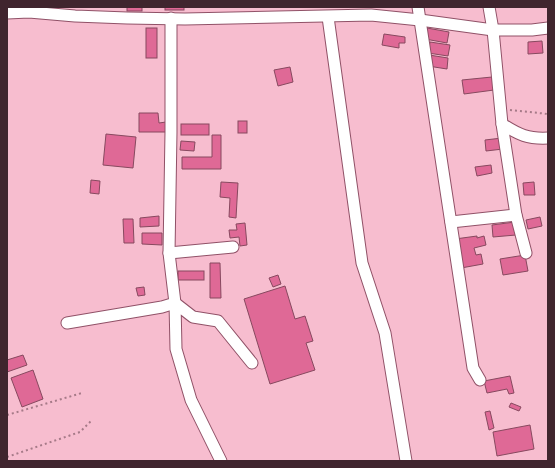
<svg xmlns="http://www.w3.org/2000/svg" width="555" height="468" font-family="Quicksand,sans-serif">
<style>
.building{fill:#df6996;stroke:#87495f}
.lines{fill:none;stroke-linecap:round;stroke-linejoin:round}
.minor-casing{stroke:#905167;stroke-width:13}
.path{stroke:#a67a88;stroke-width:2;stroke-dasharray:2 3;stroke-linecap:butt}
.minor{stroke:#fff;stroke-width:11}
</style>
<rect width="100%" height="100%" fill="#f7bdcf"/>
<!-- building -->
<g class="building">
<rect x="127" y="7" width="15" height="4"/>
<rect x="165" y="7" width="19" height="3"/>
<rect x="146" y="28" width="11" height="30"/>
<polygon points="427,28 449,32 447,43 425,39"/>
<polygon points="384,34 405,37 405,43 399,43 399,48 382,45"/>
<polygon points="542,41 543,53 528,54 528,42"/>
<polygon points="430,42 450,45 448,56 428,53"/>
<polygon points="429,55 448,58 447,69 428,66"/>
<polygon points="290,67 293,82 278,86 274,70"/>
<polygon points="492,77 494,90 464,94 462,80"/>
<polygon points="139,113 158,113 159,123 166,122 166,132 139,132"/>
<rect x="238" y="121" width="9" height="12"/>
<rect x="181" y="124" width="28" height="11"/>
<polygon points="106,134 136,137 133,168 103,165"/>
<polygon points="212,135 221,135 221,169 182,169 182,157 212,157"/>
<polygon points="502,138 503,149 486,151 485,140"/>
<polygon points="181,141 195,142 194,151 180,150"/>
<polygon points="491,165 492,173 477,176 475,167"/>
<polygon points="91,180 100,181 99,194 90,193"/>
<polygon points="221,182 238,183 236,218 229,217 230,198 220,197"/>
<polygon points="534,182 535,195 524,195 523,183"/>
<polygon points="159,216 159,226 140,227 140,218"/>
<polygon points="540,217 542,226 528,229 526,220"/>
<polygon points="123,219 133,219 134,243 124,243"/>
<polygon points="515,222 516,235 493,237 492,225"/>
<polygon points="245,223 247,245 240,246 239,237 230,238 229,230 237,230 236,224"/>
<polygon points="142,233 162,233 162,245 142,244"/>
<polygon points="477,236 477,238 484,236 486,245 474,248 476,255 481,254 483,264 461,268 455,239"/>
<polygon points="525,255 528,271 503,275 500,259"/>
<polygon points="210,263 220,263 221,298 210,298"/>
<rect x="178" y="271" width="26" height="9"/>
<polygon points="278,275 281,284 273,287 269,278"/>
<polygon points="285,286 295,319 305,316 313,341 306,343 315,370 270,384 244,299"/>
<polygon points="144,287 145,295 138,296 136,288"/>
<polygon points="23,355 27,365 7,372 7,360"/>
<polygon points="33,370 43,399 22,407 11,378"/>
<polygon points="510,376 514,393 509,394 507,389 487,393 484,381"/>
<polygon points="511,403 521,407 519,411 509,407"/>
<polygon points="490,411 494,428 489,430 485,412"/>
<polygon points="530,425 534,449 497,456 493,432"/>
</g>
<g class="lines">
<!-- minor casing -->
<g class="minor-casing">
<g id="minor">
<polyline points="418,7 473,368 480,380"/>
<polyline points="489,7 493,30 502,124 516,215 526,253"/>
<polyline points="7,13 29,12 75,16 127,18 185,19 371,15 420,20 493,30 532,30 548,28"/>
<polyline points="328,17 362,263 385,333 406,461"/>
<path d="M502 124C519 135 528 139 548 138"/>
<polyline points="451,222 516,215"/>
<polyline points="169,253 233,247"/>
<polyline points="67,323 162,307 175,303 169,253 171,132 171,18"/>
<polyline points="221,461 191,400 176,349 175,303 193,317 218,321 252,363"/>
</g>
</g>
<!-- path -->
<g class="path">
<polyline points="510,110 548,114"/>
<polyline points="7,415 82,393"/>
<polyline points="7,457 80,432 92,420"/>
</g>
<!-- minor -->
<use href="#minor" class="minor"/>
</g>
<!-- border -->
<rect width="555" height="468" fill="none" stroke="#40252e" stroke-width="16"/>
</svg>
